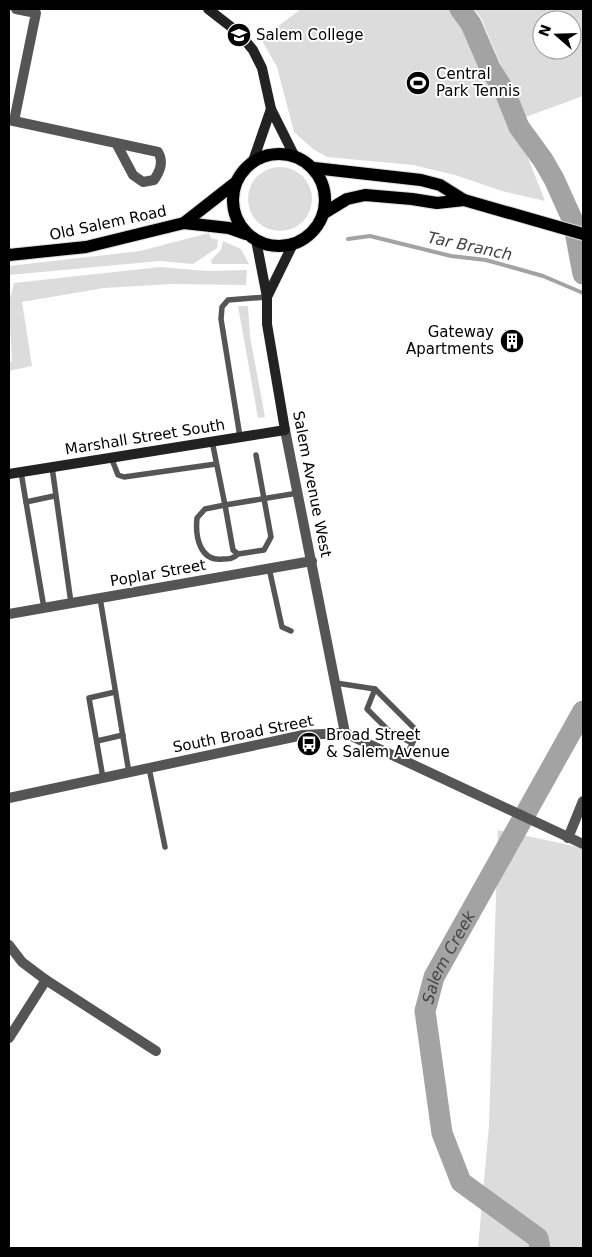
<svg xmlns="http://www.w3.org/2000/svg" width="592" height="1257" font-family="'DejaVu Sans',sans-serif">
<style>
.green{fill:#dcdcdc;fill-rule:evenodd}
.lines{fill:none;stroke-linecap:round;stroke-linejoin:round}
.stream{stroke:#a3a3a3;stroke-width:4}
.river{stroke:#a3a3a3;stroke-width:21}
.primary-casing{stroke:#dbdbdb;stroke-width:14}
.service{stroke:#555;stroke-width:5.5}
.minor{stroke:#555;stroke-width:10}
.tertiary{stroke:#555;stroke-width:10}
.secondary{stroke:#222;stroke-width:10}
.primary{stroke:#000;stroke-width:12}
.labels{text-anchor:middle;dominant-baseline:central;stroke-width:4;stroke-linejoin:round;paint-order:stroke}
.poi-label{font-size:15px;fill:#000;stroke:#fff;text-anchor:start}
.street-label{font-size:15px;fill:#000;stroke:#fff}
.water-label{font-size:16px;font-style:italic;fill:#444;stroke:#fff}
</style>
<rect width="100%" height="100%" fill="#fff"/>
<!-- green -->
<g class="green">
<polygon points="301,9 453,9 493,90 514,122 545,201 502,191 455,175 413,165 327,157 313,149 294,132 277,67 261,39"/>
<path d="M474 9H583V96L523 118 481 18ZM542 20H572V50H542Z"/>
<circle cx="280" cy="199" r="32"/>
<polygon points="209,233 211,238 218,240 217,248 193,264 160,261 9,275 9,266 140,251"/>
<polygon points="223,241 241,249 249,264 212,264 211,260 221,250"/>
<polygon points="160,267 207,271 247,270 246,285 172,284 104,288 22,302 32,366 9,371 9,362 12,361 9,303 14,283"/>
<polygon points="238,306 248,306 250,336 265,417 258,418"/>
<polygon points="498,830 583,848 583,1248 478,1248 489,1125"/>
</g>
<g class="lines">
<!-- stream -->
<polyline class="stream" points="348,239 370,236 451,256 486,260 543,276 583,293"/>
<!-- river -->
<g class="river">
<polyline points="460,9 471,24 490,68 505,92 519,127 543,160 554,179 573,221 583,274"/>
<path id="s1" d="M540 1248 538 1238 461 1182 442 1133 425 1011 434 977 583 711"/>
</g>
<!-- primary casing -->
<g class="primary-casing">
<g id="primary">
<circle cx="279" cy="200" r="46"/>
<polyline points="314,168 421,180 440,185 464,200 583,234"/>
<polyline points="324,213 347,199 365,195 412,199 437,203 464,200"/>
<polyline points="184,223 235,183"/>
<polyline points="9,255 86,247 184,223 229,228 246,234"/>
</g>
</g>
<!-- service -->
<g class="service">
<polyline points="240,437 221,319 222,307 228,300 267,297"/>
<polyline points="212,441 225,505 298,493"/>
<polyline points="111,457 118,475 124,477 216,464"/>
<polyline points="52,467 71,603"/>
<polyline points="21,472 26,502"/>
<path d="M238 554C233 559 229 559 223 559 200 562 195 537 197 518L205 509 225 505 233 550 238 554 264 550 271 537 256 455"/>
<polyline points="269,568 282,627 291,631"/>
<polyline points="100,598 129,773"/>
<polyline points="44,608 26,502 54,496"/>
<polyline points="336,683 375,689 418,732 404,760"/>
<polyline points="375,689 367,709 389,731 412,743"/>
<polyline points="97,741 123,735"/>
<polyline points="149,768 165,847"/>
<polyline points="103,778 89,698 115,692"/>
</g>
<!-- minor -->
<g class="minor">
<path d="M9 120 158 152C164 162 160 171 154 180L143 182 133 175 116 143"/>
<polyline points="14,121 36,13 16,9"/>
<polyline points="9,614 312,561"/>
<polyline points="568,838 583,801"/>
<polyline points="46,980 156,1051"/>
</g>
<!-- tertiary -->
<g class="tertiary">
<polyline points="285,430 345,733"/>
<polyline points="9,798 303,735 345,733 583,844"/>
<polyline points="9,945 22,962 46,980 9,1038"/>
</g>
<!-- secondary -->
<g class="secondary">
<polyline points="208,9 239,33 253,50 262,68 271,109 294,155"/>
<polyline points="253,161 271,109"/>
<polyline points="267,297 293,244"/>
<polyline points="9,474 285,430 267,324 267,297 256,240"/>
</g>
<!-- primary -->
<use href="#primary" class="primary"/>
</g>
<!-- icons -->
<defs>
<g id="university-disc" transform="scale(1.25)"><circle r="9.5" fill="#000" stroke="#fff"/><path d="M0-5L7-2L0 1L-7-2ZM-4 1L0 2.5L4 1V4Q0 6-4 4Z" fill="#fff"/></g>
<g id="stadium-disc" transform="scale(1.25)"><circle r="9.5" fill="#000" stroke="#fff"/><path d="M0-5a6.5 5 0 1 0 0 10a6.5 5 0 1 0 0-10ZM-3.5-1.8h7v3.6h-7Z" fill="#fff"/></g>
<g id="building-disc" transform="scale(1.25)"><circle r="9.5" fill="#000" stroke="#fff"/><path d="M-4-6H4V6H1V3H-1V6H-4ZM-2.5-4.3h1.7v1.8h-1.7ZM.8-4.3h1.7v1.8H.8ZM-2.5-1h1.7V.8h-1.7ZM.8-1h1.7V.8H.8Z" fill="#fff"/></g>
<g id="bus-disc" transform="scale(1.25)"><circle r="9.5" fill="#000" stroke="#fff"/><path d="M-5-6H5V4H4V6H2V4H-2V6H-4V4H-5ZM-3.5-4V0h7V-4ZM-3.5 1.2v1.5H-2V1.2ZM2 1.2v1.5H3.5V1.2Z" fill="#fff"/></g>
</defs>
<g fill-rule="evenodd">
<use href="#university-disc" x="239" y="35"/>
<use href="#stadium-disc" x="418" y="83"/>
<use href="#building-disc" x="512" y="341"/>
<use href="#bus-disc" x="309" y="744"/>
</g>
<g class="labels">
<!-- poi labels -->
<g class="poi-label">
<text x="256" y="35">Salem College</text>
<text x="436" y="74">Central<tspan x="436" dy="17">Park Tennis</tspan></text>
<text x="494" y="332" text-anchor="end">Gateway<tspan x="494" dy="17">Apartments</tspan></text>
<text x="326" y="735">Broad Street<tspan x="326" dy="17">&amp; Salem Avenue</tspan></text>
</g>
<!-- street labels -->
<g class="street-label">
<text transform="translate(108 223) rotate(-12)">Old Salem Road</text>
<text transform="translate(145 437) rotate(-9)">Marshall Street South</text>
<text transform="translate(312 484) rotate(79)">Salem Avenue West</text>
<text transform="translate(158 573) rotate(-10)">Poplar Street</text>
<text transform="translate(243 734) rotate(-11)">South Broad Street</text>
</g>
<!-- water labels -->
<g class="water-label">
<text transform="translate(470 246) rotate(12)">Tar Branch</text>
<text stroke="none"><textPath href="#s1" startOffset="340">Salem Creek</textPath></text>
</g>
</g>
<!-- border -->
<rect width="592" height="1257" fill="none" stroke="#000000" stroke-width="20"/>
<!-- north arrow -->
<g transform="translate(557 35) rotate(290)"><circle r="24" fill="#ffffff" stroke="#999999"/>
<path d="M0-4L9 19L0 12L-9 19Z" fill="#000000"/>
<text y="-8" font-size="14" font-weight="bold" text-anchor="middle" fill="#000000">N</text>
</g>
</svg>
